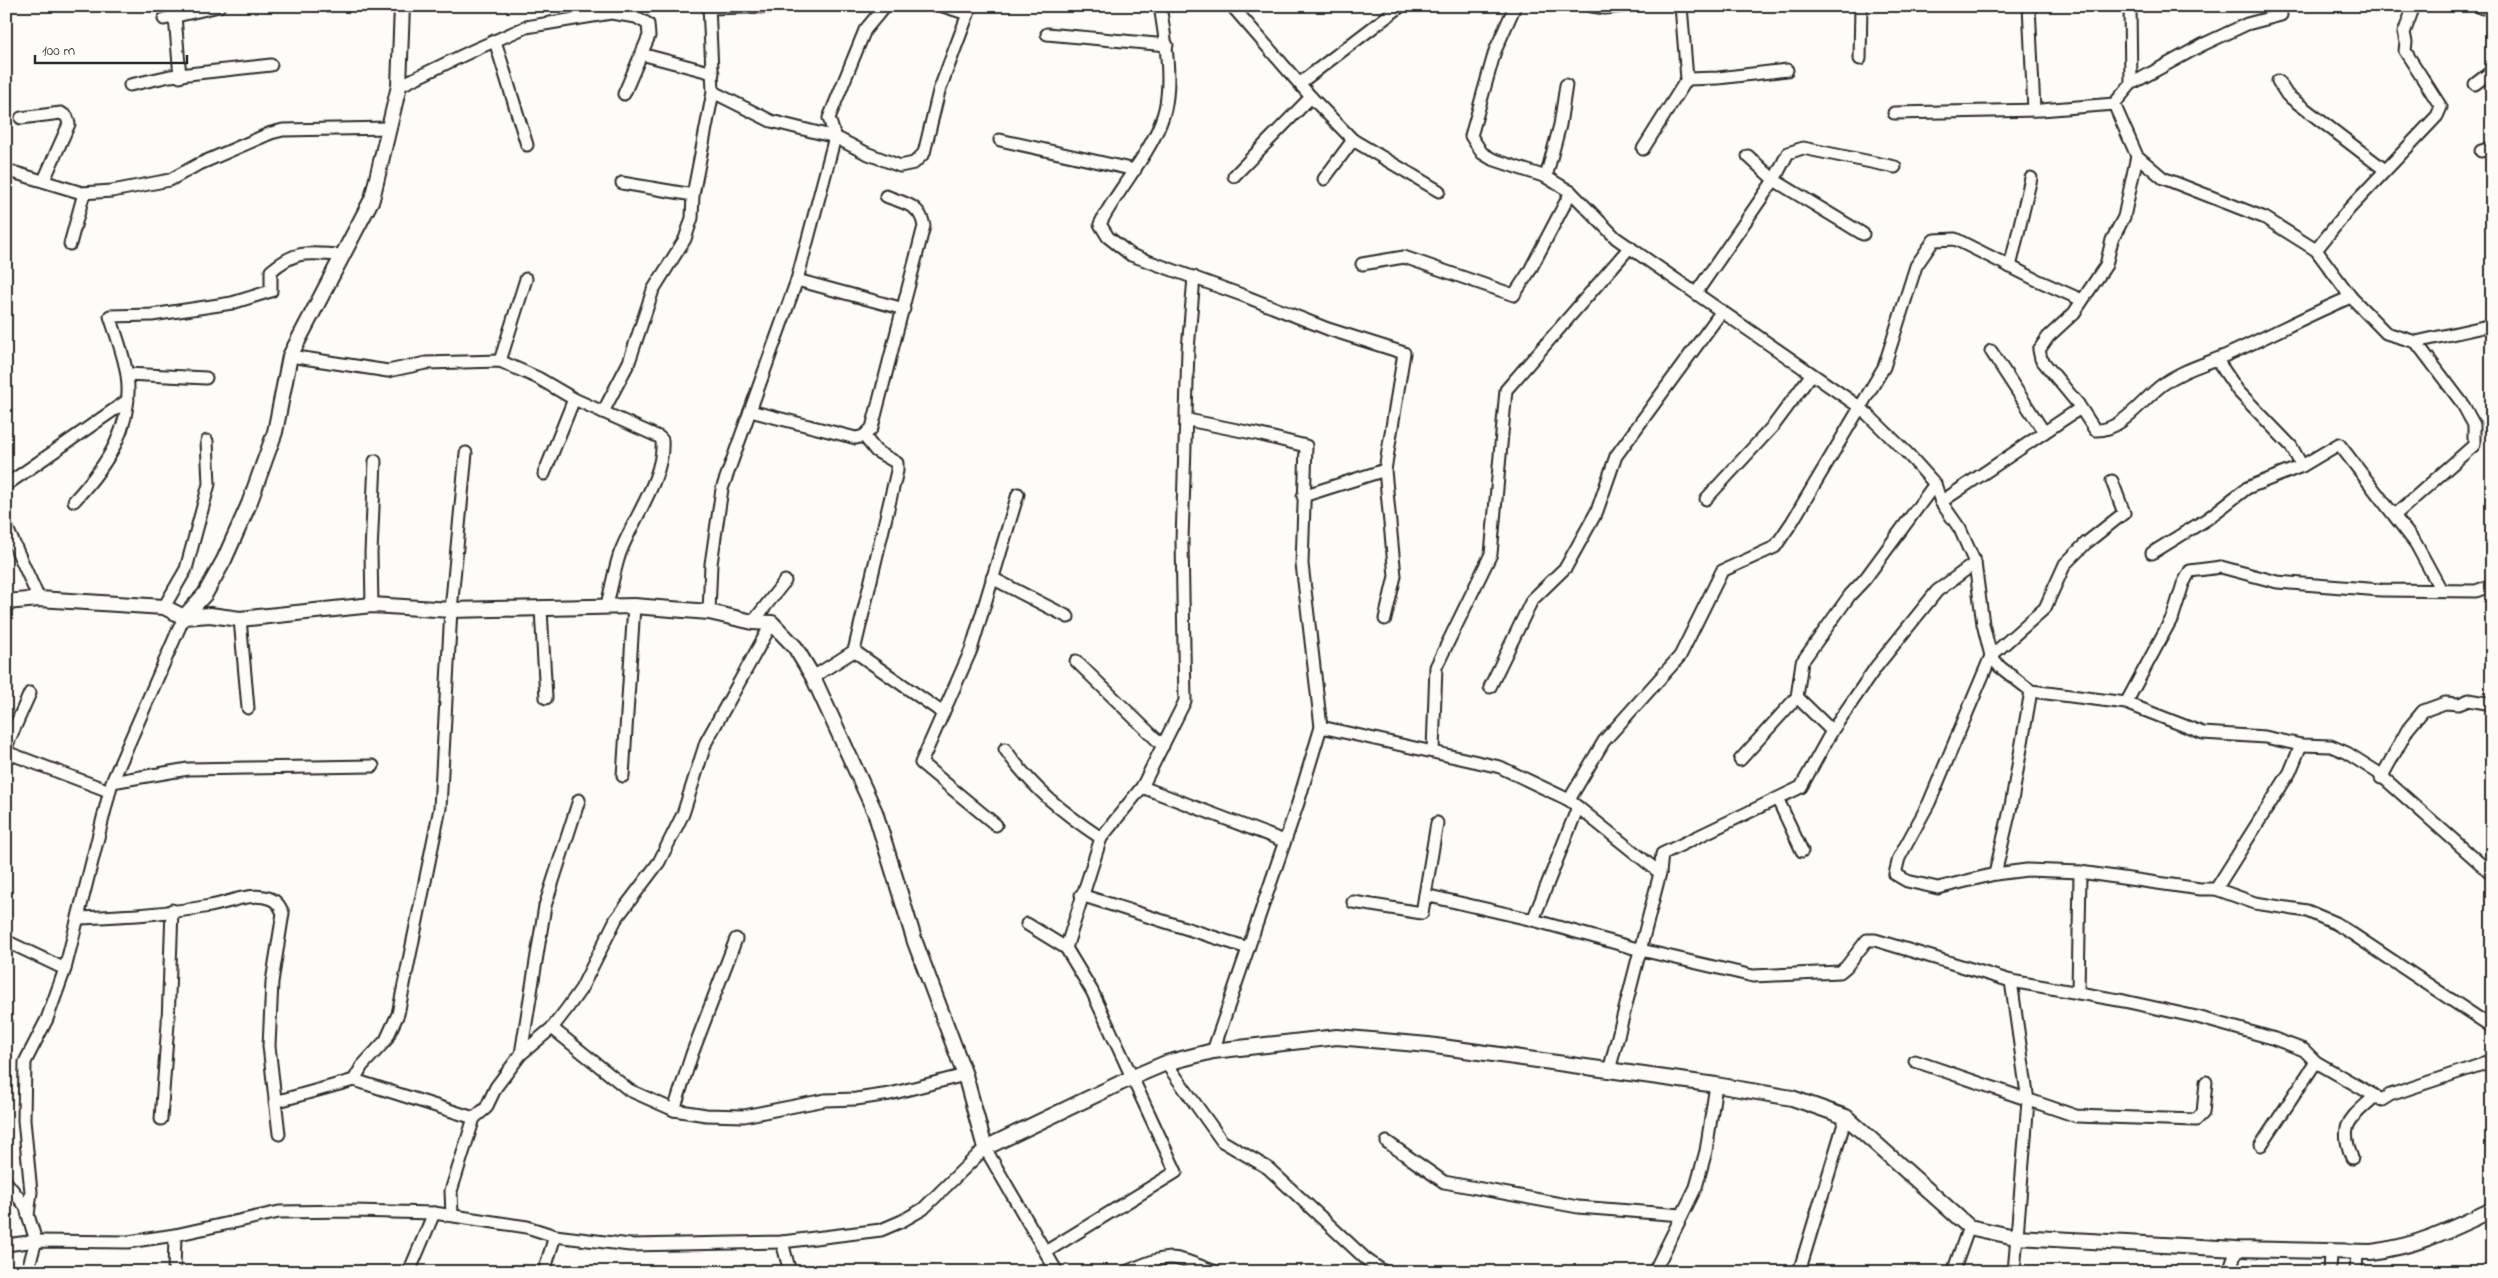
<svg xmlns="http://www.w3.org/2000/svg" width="2498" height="1278" font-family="'Indie Flower',sans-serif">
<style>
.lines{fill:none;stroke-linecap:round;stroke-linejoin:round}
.minor-casing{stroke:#2b2b2b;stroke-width:15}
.tertiary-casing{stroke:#2b2b2b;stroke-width:18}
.minor{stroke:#fdfcf7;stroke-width:11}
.tertiary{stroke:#fdfcf7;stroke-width:14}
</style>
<rect width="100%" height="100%" fill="#fdfcf7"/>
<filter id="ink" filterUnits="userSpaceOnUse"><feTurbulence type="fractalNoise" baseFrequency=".02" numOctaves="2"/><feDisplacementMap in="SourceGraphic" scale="10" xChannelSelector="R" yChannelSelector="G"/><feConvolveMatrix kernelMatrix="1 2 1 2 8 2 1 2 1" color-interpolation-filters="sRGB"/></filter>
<g filter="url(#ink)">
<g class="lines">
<!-- minor casing -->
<g class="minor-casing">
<g id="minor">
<polyline points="943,6 968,14"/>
<path d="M1160 6C1165 37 1172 78 1165 109 1160 130 1146 153 1134 170 1122 189 1110 204 1100 224L1108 237 1131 255 1242 295 1328 329 1404 353 1385 470 1395 576 1385 619"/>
<polyline points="1232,6 1311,97 1353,140 1439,191"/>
<polyline points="1515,6 1495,51 1471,136 1482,153 1492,159 1546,177 1571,192 1616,238 1861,408 1908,454 1935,484 1941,502 1960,529 1975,563 1983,624 1991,656 2000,667 2031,691 2126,703 2203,733 2265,737 2301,745 2331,746 2347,753 2377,772 2492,874"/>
<polyline points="1592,6 1605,8 1624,6"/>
<polyline points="2029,6 2034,110"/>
<polyline points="2130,6 2131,84"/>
<polyline points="709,8 784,6"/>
<polyline points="2482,8 2492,7"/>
<polyline points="2281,15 2247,24 2202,45 2131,84 2114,104 2137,156 2163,178 2265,218 2316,250 2351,297 2386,333 2416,342 2462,403 2474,425 2474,445 2395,515"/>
<polyline points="175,16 180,77"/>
<polyline points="164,19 219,6"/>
<polyline points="1047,34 1167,45"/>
<polyline points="495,41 527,145"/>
<polyline points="641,54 713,73"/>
<polyline points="1860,59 1861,6"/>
<polyline points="1687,79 1718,78 1787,70"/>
<polyline points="2278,81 2287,95 2385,170"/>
<polyline points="1300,83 1401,6"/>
<polyline points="2475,84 2492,71"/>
<polyline points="130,85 170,76 271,65"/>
<polyline points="399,86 474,50 526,27 611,13 636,17 648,24 649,36 624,94"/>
<polyline points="713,92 771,121 835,137 866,153 900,166 914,163 924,153 939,91 968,14 967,6"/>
<polyline points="1894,113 2041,110 2114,104"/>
<polyline points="21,118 61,113 67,117 69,124 44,180"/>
<polyline points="1000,140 1135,170"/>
<polyline points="1643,149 1687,79 1681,6"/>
<polyline points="2481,151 2492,148"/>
<polyline points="1748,156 1774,180 1863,234"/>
<polyline points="6,170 82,193 112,191 170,180 197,165 271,133 283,130 390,128"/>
<polyline points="1234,176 1311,97"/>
<polyline points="1546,177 1560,125 1566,85"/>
<polyline points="1324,179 1353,140"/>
<polyline points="622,183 693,195"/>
<polyline points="70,244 84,193"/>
<polyline points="2316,250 2349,209 2437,116 2441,107 2405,51 2406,42 2404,33 2414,6"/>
<polyline points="1362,264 1404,257 1514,295 1529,272 1571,192"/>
<polyline points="2010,267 2031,178"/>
<polyline points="797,280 904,309"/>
<polyline points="1696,293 1774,180 1788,153 1803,148 1895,167"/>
<polyline points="2416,342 2492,325"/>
<polyline points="1991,351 2044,432"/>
<path d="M290 356 388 371 426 363 500 361 538 378 574 399 659 437 662 440C665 478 631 521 619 556 614 572 611 589 607 605"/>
<polyline points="2217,360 2238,391 2291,446 2302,466"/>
<polyline points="500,361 526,279"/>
<polyline points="127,374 206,378"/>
<path d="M2078 404 2095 430C2121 432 2143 399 2162 385 2183 369 2207 364 2231 353 2271 335 2310 314 2351 297"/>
<path d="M750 411 856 438 864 436 872 428 924 226C920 204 905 204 886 196"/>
<polyline points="603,412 629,362 653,290 685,239 692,218 693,195 713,92 709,6"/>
<polyline points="1188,420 1257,434 1306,446 1302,564 1321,727 1298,803 1213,1051"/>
<polyline points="544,474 574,399"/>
<polyline points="2112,481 2124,513 2086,543 2065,564 2045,608 1991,656 1929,803 1899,858 1895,874 1907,881 1938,888 1995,874 2027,870 2080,872 2200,889 2216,889 2255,903 2307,911 2335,923 2351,933 2492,1027"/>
<polyline points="6,485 128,400"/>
<polyline points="1303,496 1385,470"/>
<polyline points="1706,499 1774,425 1811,375"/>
<path d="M74 501C107 465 134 426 127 375 124 355 116 335 110 316L152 315 232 303 271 291V271C298 248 309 254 343 255"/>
<polyline points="1941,502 2079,409 2078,404 2041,359 2039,350 2048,337 2074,313 2106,265 2112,240 2124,217 2137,156"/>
<polyline points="6,526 39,599"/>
<polyline points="2152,553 2207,519 2247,488 2302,466 2339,444 2416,544 2441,590"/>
<polyline points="992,578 1068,617"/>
<polyline points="372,605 371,553 375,461"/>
<polyline points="164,607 186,569 209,484 207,441"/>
<polyline points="541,609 546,698"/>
<polyline points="709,612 711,564 722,489 797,280 835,137 829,118 865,30 885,6"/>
<polyline points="240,619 248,708"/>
<polyline points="753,622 785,581"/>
<polyline points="854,651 897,471 897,463 876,451 864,436"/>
<polyline points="1076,661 1163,746"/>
<polyline points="813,677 854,651 943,713"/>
<polyline points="1490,687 1532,600 1566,567 1597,511 1616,456 1722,311"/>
<polyline points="2126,703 2173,616 2183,584 2190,571 2221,567 2277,582 2381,590 2476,591 2492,585"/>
<polyline points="1321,727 1500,767 1569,800 1660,873"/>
<polyline points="1832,731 1797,697 1802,662 1850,595 1865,579 1935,484"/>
<polyline points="6,747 30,693"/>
<path d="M1005 749C1032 788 1062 812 1101 838"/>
<polyline points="1433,750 1436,667 1491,554 1506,390 1630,247"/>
<polyline points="6,752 109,791"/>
<polyline points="1740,760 1797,697"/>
<polyline points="623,776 634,606"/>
<polyline points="2381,778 2408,729 2423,711 2445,703 2459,704 2469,700 2492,704"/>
<polyline points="112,782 188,769 373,766"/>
<polyline points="1142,787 1284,841"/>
<polyline points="1569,800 1604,741 1680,656 1722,571 1775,547 1792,522 1884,367 1916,266 1934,240 1955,239 2037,280 2082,300"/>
<polyline points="1778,800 1802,851"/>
<polyline points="996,825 921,763 971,650 1018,494"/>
<polyline points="1995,874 2011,806 2031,691"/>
<polyline points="2216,889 2290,772 2301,745"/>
<polyline points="1081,895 1248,948"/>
<polyline points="1425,895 1437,823"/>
<polyline points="1353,902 1422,913 1425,895 1533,920 1641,950 1753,976 1840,972 1846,967 1867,940 1875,940 2011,981 2124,1001 2197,1017 2272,1038 2304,1050 2316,1062 2382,1100 2390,1095 2492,1061"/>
<path d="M79 918C122 916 167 914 210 906 229 903 251 891 271 899 278 902 280 907 283 913L272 982 269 1046 279 1134"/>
<polyline points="1533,920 1578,807"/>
<polyline points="1027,924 1066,948 1092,991 1176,1172 1047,1251"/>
<polyline points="6,941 65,969"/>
<polyline points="1066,948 1101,838 1142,787 1185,701 1182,541 1188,350 1194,277"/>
<polyline points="2011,981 2028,1101 2014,1272"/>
<polyline points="2078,993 2080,872"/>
<polyline points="552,1028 629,1090 674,1110 706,1115 744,1116 825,1100 856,1099 890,1094 965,1075"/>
<polyline points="521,1054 545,906 579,800"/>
<polyline points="1915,1061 2076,1116 2196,1120 2203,1113 2206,1082"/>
<polyline points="1166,1063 1222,1141 1268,1168 1367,1260 1384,1272"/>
<polyline points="1609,1071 1660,873 1662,854 1801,787 1832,731 1876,667 1937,591 1975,563"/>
<polyline points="354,1080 362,1066 386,1040 398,1014 440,808 451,610 466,453"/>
<polyline points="275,1102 354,1080 474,1118"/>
<polyline points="674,1110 692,1054 736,939"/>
<polyline points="161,1119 168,1023 172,910"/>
<polyline points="1387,1142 1444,1182 1578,1207 1682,1215"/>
<polyline points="2261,1145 2316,1062"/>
<path d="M2352 1158C2338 1123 2351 1119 2375 1096"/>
<polyline points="6,1182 26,1207 28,1215"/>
<polyline points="452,1215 451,1191 474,1118 486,1108 496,1087 521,1054 552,1028 566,1010 581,989 616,919 659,862 683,814 706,742 772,623"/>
<polyline points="782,1242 790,1272"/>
<polyline points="6,1245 36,1241 128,1242 175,1235 279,1212 353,1211 434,1213 527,1227 555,1236 630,1245 782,1242 881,1230 902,1221 923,1209 985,1148 1057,1272"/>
<polyline points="27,1272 36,1241 28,1215 31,1192 24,1120 25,1062 47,1019 65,969 112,782 184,617"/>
<polyline points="174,1272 175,1235"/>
<polyline points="409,1272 434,1213"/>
<polyline points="544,1272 555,1236"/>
<path d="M1126 1272C1172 1252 1170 1255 1216 1272"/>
<polyline points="1654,1272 1696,1187 1706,1151 1716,1085"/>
<polyline points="1799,1272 1846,1117"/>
<polyline points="1953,1272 1969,1227"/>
<polyline points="2229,1272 2237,1249"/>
<polyline points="2329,1272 2330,1253"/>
<polyline points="2356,1272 2357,1252"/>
</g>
</g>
<!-- tertiary casing -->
<g class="tertiary-casing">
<g id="tertiary">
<path d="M6 602 39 599 164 607 184 617 210 615 240 619 372 605 451 610 634 606 709 612 753 622 772 623 795 647 813 677 875 812 915 942 965 1075 985 1148 1133 1077 1166 1063 1213 1051 1337 1037 1428 1045 1716 1085 1792 1098 1846 1117 1969 1227 2015 1237 2237 1249 2371 1252C2415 1247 2452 1229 2492 1210"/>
<polyline points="184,617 205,594 224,560 249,504 275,432 290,356 372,199 399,86 402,6"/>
</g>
</g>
<!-- minor -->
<use href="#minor" class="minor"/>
<!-- tertiary -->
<use href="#tertiary" class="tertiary"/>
</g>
</g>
<!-- margin -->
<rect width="2498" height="1278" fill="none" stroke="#fdfcf7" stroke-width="25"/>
<rect x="12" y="12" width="2473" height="1253" fill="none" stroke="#2b2b2b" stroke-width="2" filter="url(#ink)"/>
<!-- scale -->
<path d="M35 55v8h152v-8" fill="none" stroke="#2b2b2b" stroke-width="2.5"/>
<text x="42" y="55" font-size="15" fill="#2b2b2b" stroke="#fdfcf7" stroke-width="4" paint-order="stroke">100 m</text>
</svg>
